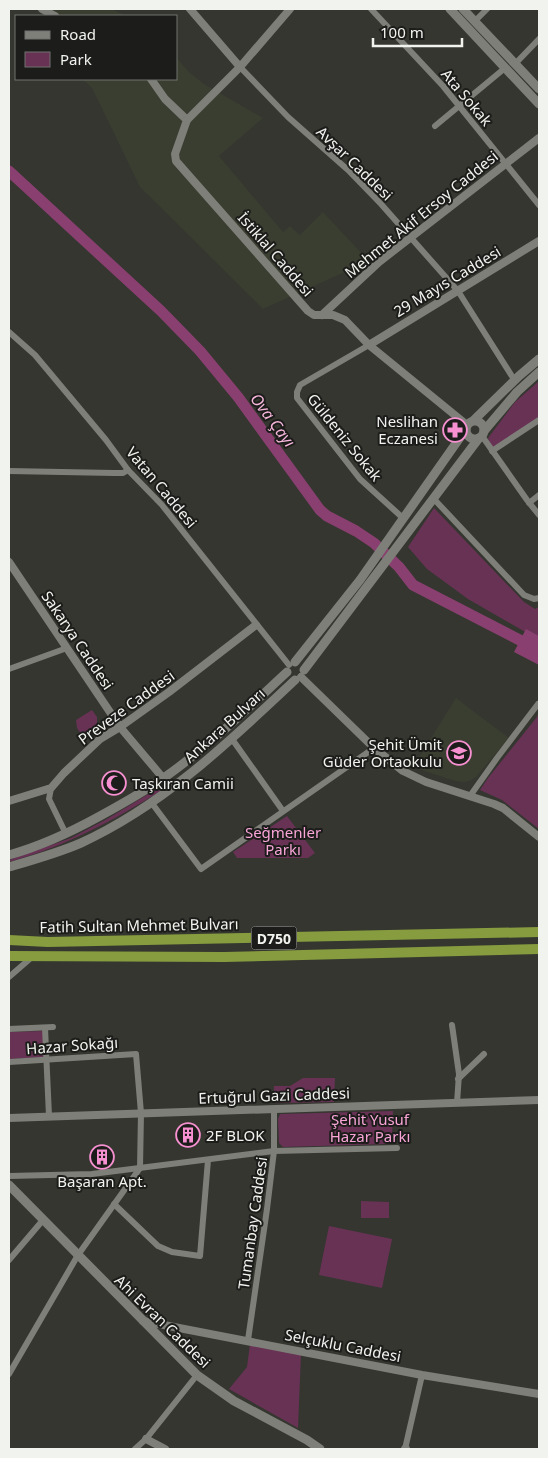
<svg xmlns="http://www.w3.org/2000/svg" width="548" height="1458" font-family="'Noto Sans',sans-serif">
<style>
.built{fill:#3a3e31}
.green{fill:#683255}
.water{fill:#893f6f}
.lines{fill:none;stroke-linecap:round;stroke-linejoin:round}
.river{stroke:#893f6f;stroke-width:11}
.minor{stroke:#7d7f78;stroke-width:6}
.tertiary{stroke:#7d7f78;stroke-width:8}
.secondary{stroke:#7d7f78;stroke-width:9}
.trunk{stroke:#869c3e;stroke-width:10}
.labels{text-anchor:middle;dominant-baseline:central;stroke-width:4;stroke-linejoin:round;paint-order:stroke}
.shield{fill:#1c1d1a;stroke:#b1b3ae;stroke-width:1}
.shield-label{font-size:14px;font-weight:bold;fill:#f1f3ee}
.street-label{font-size:15px;fill:#f1f3ee;stroke:#1c1d1a}
.poi-label{font-size:15px;fill:#f1f3ee;stroke:#1c1d1a;text-anchor:end}
.park-label{font-size:15px;fill:#f8a4d7;stroke:#1c1d1a}
.water-label{font-size:16px;font-style:italic;fill:#f7b7dd;stroke:#1c1d1a}
</style>
<rect width="100%" height="100%" fill="#34362f"/>
<!-- built -->
<g class="built">
<polygon points="55,9 112,9 126,16 50,16"/>
<polygon points="176,57 188,71 204,84 263,118 219,156 283,232 290,226 300,235 323,212 369,261 263,309 140,187 92,88 82,79 176,79"/>
<polygon points="456,698 509,738 476,777 469,781 464,782 455,781 413,767"/>
</g>
<!-- green -->
<g class="green">
<polygon points="539,381 539,417 494,447 492,451 488,438 515,402"/>
<polygon points="434,508 524,602 535,609 539,607 539,640 468,599 427,569 408,547"/>
<polygon points="92,710 97,717 97,726 85,735 81,734 77,728 76,720"/>
<polygon points="539,711 539,829 502,800 480,790 488,778 537,717"/>
<path d="M160 787 162 790C113 821 64 847 9 862V860L71 838 107 819Z"/>
<polygon points="287,816 315,853 308,858 237,858 233,852"/>
<polygon points="43,1031 44,1057 9,1059 9,1032"/>
<polygon points="303,1078 335,1078 334,1102 274,1103 274,1086 290,1086"/>
<polygon points="393,1111 392,1139 387,1144 283,1147 279,1143 278,1119 280,1114"/>
<polygon points="361,1201 389,1202 389,1218 361,1218"/>
<polygon points="329,1226 392,1239 382,1288 319,1275"/>
<polygon points="250,1344 301,1354 298,1428 229,1389 247,1367"/>
</g>
<!-- water -->
<polygon class="water" points="526,629 539,636 539,665 514,652"/>
<g class="lines">
<!-- river -->
<polyline class="river" points="9,171 161,311 200,351 238,397 320,510 327,516 356,531 374,543 399,567 413,585 539,650"/>
<!-- minor -->
<g class="minor">
<polyline points="371,9 443,86 539,205"/>
<polyline points="475,21 487,9"/>
<polyline points="515,64 539,39"/>
<polyline points="240,67 288,117 348,170 381,204 458,291 515,381"/>
<polyline points="435,126 505,68"/>
<polyline points="9,332 35,355 106,440 128,470 162,505 289,665"/>
<polyline points="369,345 300,385 297,392 297,398 360,479 404,519"/>
<polyline points="482,436 527,500 539,515"/>
<polyline points="492,451 539,420"/>
<polyline points="9,471 114,473 123,473 128,470"/>
<polyline points="433,498 524,595 534,599 539,598"/>
<polyline points="529,503 539,495"/>
<polyline points="9,669 67,648"/>
<polyline points="232,739 283,811"/>
<polyline points="51,788 49,799 66,834"/>
<polyline points="470,796 497,758 538,704"/>
<polyline points="151,802 201,869 374,748"/>
<polyline points="9,977 32,957"/>
<polyline points="452,1025 459,1074 457,1103"/>
<polyline points="45,1028 49,1116"/>
<polyline points="9,1029 53,1027"/>
<polyline points="9,1062 136,1054 141,1113 140,1168 78,1255 9,1374"/>
<polyline points="458,1079 484,1054"/>
<polyline points="9,1176 92,1174 274,1151 397,1148"/>
<polyline points="114,1204 158,1246 172,1252 200,1256 208,1160"/>
<polyline points="9,1260 43,1220"/>
<polyline points="248,1340 267,1209 274,1151 274,1109"/>
<polyline points="135,1449 146,1439 197,1375"/>
<polyline points="405,1449 422,1375"/>
</g>
<!-- tertiary -->
<g class="tertiary">
<polyline points="42,9 55,16"/>
<polyline points="190,9 240,67"/>
<polyline points="151,79 165,99 187,120 175,154 176,161 308,311 314,315 333,315 345,320 369,345 467,425"/>
<polyline points="187,120 240,67 290,9"/>
<polyline points="322,315 379,262 539,138"/>
<polyline points="369,345 539,241"/>
<polyline points="9,562 120,727 163,778"/>
<polyline points="301,677 374,748 403,771 426,782 494,804 503,808 539,837"/>
<polyline points="9,801 51,788 64,773 100,739 120,727 169,692 256,625"/>
<polyline points="9,1118 539,1100"/>
<polyline points="143,1321 422,1375 539,1394"/>
<polyline points="146,1439 165,1449"/>
<polyline points="405,1449 406,1449"/>
</g>
<!-- secondary -->
<g class="secondary">
<polyline points="450,9 539,104"/>
<polyline points="463,9 539,89"/>
<polyline points="474,420 519,376 539,359"/>
<circle cx="475" cy="430" r="9"/>
<polyline points="484,431 517,392 539,372"/>
<polyline points="295,662 360,580 466,429"/>
<polyline points="304,670 479,438"/>
<path d="M9 855C41 846 71 832 100 816 122 804 145 791 165 777 209 746 248 708 287 672"/>
<path d="M9 867C33 860 58 853 81 843 164 805 230 741 295 680"/>
<polyline points="9,1185 197,1375 234,1401 307,1440 320,1449"/>
</g>
<!-- trunk -->
<g class="trunk">
<polyline points="9,940 48,942 539,932"/>
<polyline points="9,956 224,957 539,949"/>
</g>
</g>
<!-- icons -->
<defs>
<g id="pharmacy-ring" transform="scale(1.25)"><circle r="9.5" fill="#1c1d1a" stroke="#f690d0" stroke-width="1.5"/><path d="M-2-6h4v4h4v4h-4v4h-4v-4h-4v-4h4Z" fill="#f690d0"/></g>
<g id="school-ring" transform="scale(1.25)"><circle r="9.5" fill="#1c1d1a" stroke="#f690d0" stroke-width="1.5"/><path d="M0-5L7-2L0 1L-7-2ZM-4 1L0 2.5L4 1V4Q0 6-4 4Z" fill="#f690d0"/></g>
<g id="mosque-ring" transform="scale(1.25)"><circle r="9.5" fill="#1c1d1a" stroke="#f690d0" stroke-width="1.5"/><path d="M3.5-4.9A6 6 0 1 0 3.5 4.9A5 5 0 1 1 3.5-4.9Z" fill="#f690d0"/></g>
<g id="building-ring" transform="scale(1.25)"><circle r="9.5" fill="#1c1d1a" stroke="#f690d0" stroke-width="1.5"/><path d="M-4-6H4V6H1V3H-1V6H-4ZM-2.5-4.3h1.7v1.8h-1.7ZM.8-4.3h1.7v1.8H.8ZM-2.5-1h1.7V.8h-1.7ZM.8-1h1.7V.8H.8Z" fill="#f690d0"/></g>
</defs>
<g fill-rule="evenodd">
<use href="#pharmacy-ring" x="455" y="430"/>
<use href="#school-ring" x="459" y="753"/>
<use href="#mosque-ring" x="114" y="783"/>
<use href="#building-ring" x="188" y="1135"/>
<use href="#building-ring" x="102" y="1157"/>
</g>
<g class="labels">
<!-- shield labels -->
<rect class="shield" x="251.5" y="926.5" width="45" height="23" rx="4"/>
<g class="shield-label">
<text x="274" y="938">D750</text>
</g>
<!-- street labels -->
<g class="street-label">
<text transform="translate(467 97) rotate(50)">Ata Sokak</text>
<text transform="translate(355 163) rotate(44)">Avşar Caddesi</text>
<text transform="translate(421 214) rotate(-39)">Mehmet Akif Ersoy Caddesi</text>
<text transform="translate(276 254) rotate(49)">İstiklal Caddesi</text>
<text transform="translate(447 281) rotate(-31)">29 Mayıs Caddesi</text>
<text transform="translate(345 437) rotate(51)">Güldeniz Sokak</text>
<text transform="translate(162 487) rotate(50)">Vatan Caddesi</text>
<text transform="translate(78 640) rotate(56)">Sakarya Caddesi</text>
<text transform="translate(126 707) rotate(-36)">Preveze Caddesi</text>
<text transform="translate(224 725) rotate(-42)">Ankara Bulvarı</text>
<text transform="translate(139 925) rotate(-1)">Fatih Sultan Mehmet Bulvarı</text>
<text transform="translate(72 1045) rotate(-4)">Hazar Sokağı</text>
<text transform="translate(274 1095) rotate(-2)">Ertuğrul Gazi Caddesi</text>
<text transform="translate(252 1223) rotate(-82)">Tumanbay Caddesi</text>
<text transform="translate(163 1321) rotate(44)">Ahi Evran Caddesi</text>
<text transform="translate(343 1345) rotate(11)">Selçuklu Caddesi</text>
</g>
<!-- poi labels -->
<g class="poi-label">
<text x="438" y="421">Neslihan<tspan x="438" dy="17">Eczanesi</tspan></text>
<text x="442" y="744">Şehit Ümit<tspan x="442" dy="17">Güder Ortaokulu</tspan></text>
<text x="132" y="783" text-anchor="start">Taşkıran Camii</text>
<text x="206" y="1135" text-anchor="start">2F BLOK</text>
<text x="102" y="1181" text-anchor="middle">Başaran Apt.</text>
</g>
<!-- park labels -->
<g class="park-label">
<text x="283" y="832">Seğmenler<tspan x="283" dy="17">Parkı</tspan></text>
<text x="370" y="1119">Şehit Yusuf<tspan x="370" dy="17">Hazar Parkı</tspan></text>
</g>
<!-- water labels -->
<g class="water-label">
<text transform="translate(273 420) rotate(53)">Ova Çayı</text>
</g>
</g>
<!-- border -->
<rect width="548" height="1458" fill="none" stroke="#f1f3ee" stroke-width="20"/>
<!-- legend -->
<rect x="15" y="15" width="162" height="65" fill="#1c1d1a" stroke="#71736f"/>
<rect x="25" y="31" width="25" height="8" fill="#7d7f78" stroke="#71736f"/>
<text x="60" y="40" font-size="15" fill="#f1f3ee">Road</text>
<rect x="25" y="52" width="25" height="15" fill="#683255" stroke="#71736f"/>
<text x="60" y="65" font-size="15" fill="#f1f3ee">Park</text>
<!-- scale -->
<path d="M373 38v8h89v-8" fill="none" stroke="#f1f3ee" stroke-width="2.5"/>
<text x="380" y="38" font-size="15" fill="#f1f3ee" stroke="#1c1d1a" stroke-width="4" paint-order="stroke">100 m</text>
</svg>
